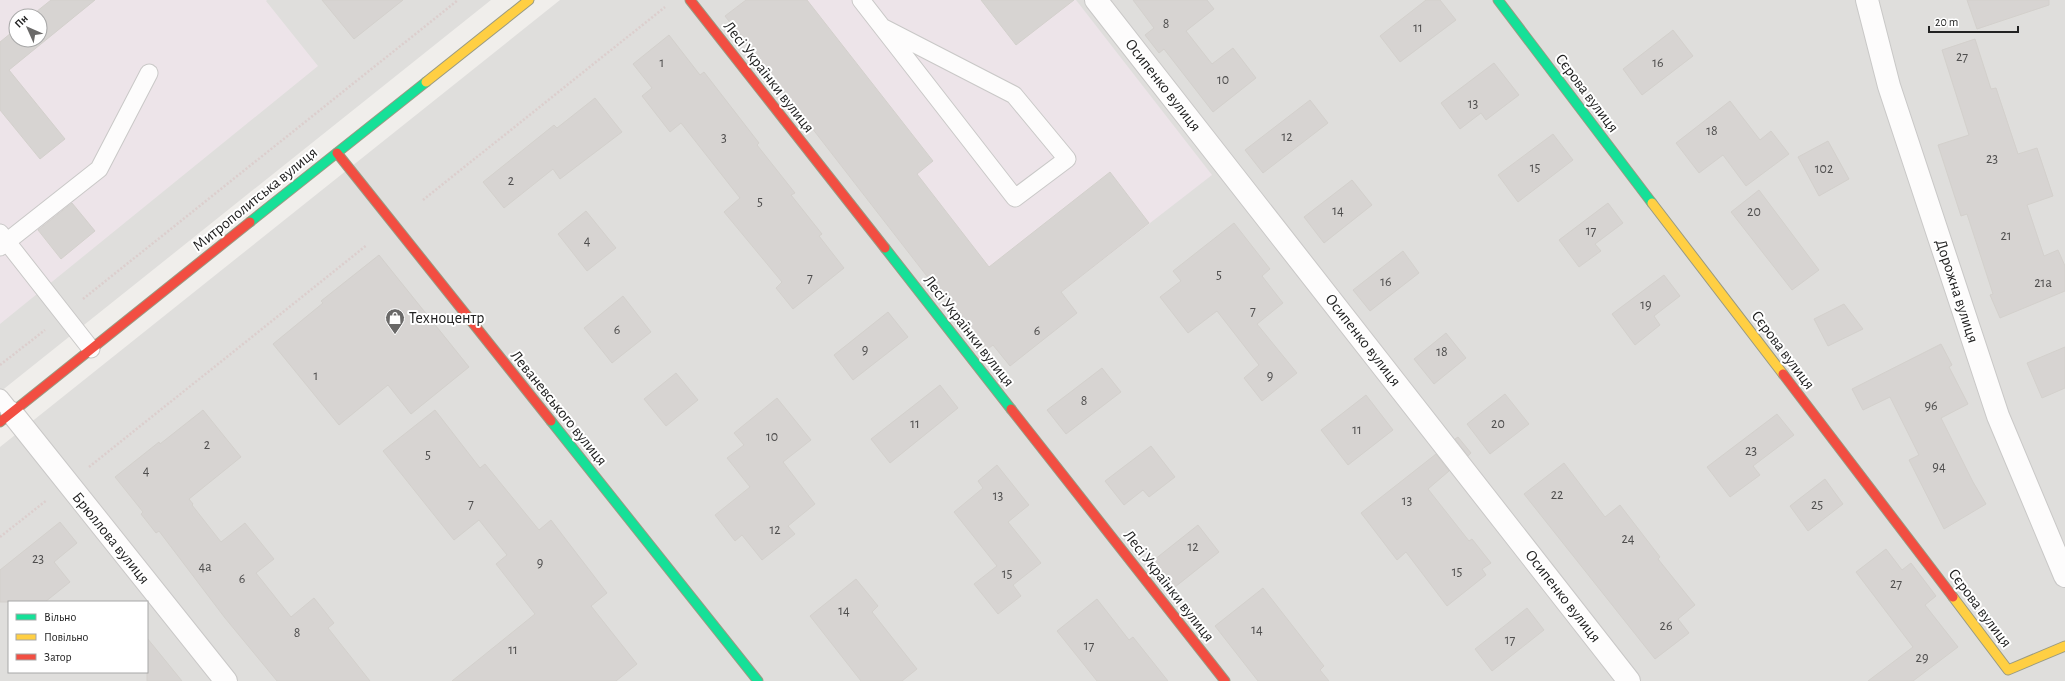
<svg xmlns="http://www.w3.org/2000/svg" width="2065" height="681" font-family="'Alegreya Sans',sans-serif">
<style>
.residential{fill:#dfdedc;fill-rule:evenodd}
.industrial{fill:#ede4e9;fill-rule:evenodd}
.building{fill:#d7d4d2;stroke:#d3d0cc}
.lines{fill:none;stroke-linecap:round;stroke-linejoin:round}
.lane-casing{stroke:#c9c8c7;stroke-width:19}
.street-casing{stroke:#c9c8c7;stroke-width:24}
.fast-casing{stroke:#999a82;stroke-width:11}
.slow-casing{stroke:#999a82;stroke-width:11}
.jam-casing{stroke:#999a82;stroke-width:11}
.path{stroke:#dccecd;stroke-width:2.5;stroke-dasharray:2 2;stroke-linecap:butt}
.lane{stroke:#fdfcfc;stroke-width:17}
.street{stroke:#fdfcfc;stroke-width:22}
.fast{stroke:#16e098;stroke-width:9}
.slow{stroke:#ffcf43;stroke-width:9}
.jam{stroke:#f24e42;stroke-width:9}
.labels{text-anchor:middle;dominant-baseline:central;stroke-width:4;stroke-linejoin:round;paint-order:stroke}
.number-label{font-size:14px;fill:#4f4e4e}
.street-label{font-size:16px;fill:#222;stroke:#fff}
.poi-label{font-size:16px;fill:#222;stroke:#fff;text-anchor:start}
</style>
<rect width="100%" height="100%" fill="#f0eeeb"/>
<!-- residential -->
<g class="residential">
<path d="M0 0H491L0 392ZM16 16H40V40H16Z"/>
<path d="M560 0H2065V681H0V447ZM9 602H147V672H9Z"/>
</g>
<!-- industrial -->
<g class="industrial">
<path d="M0 0H267L266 1 318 66 0 324ZM16 16H40V40H16Z"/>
<polygon points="746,0 1076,0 1212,175 985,351 725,16"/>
</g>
<!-- building -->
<g class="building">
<polygon points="51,0 95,0 9,70 65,139 40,159 0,110 0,42 16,29 16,40 40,40 40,16 31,16"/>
<polygon points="322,0 403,0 354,39"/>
<polygon points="746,0 807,0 933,161 917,174 989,267 1110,172 1149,223 1061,292 1077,313 1010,366 993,345 985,351 725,16"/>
<polygon points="981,0 1074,0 1016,45"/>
<polygon points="1133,0 1207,0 1214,9 1186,31 1212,64 1233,48 1256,78 1213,112 1164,49 1159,53 1145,35 1154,28"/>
<polygon points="1426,0 1440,0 1456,20 1400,62 1380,36"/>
<polygon points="1967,0 2049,0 2049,5 1977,29"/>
<polygon points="1673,30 1693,56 1642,95 1623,69"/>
<polygon points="669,35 700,75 704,72 759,143 757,145 795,193 791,195 822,234 819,236 844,268 793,309 776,288 782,282 724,212 740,198 681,123 670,132 642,96 652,88 633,64"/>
<polygon points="1975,39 1991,89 1996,88 2018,154 2037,148 2053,196 2027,205 2044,256 2058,250 2065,266 2065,291 2000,318 1990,295 1993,294 1967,214 1961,216 1938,145 1969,135 1942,50"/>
<polygon points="1494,63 1519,95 1486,120 1481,113 1460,129 1441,103"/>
<polygon points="595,98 622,132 560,179 553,169 504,208 483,182 554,125 557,128"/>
<polygon points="1310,100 1328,123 1263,173 1245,150"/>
<polygon points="1730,101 1760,140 1771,131 1789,154 1746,186 1723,155 1699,173 1676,143"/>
<polygon points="1553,134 1573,160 1518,202 1498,175"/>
<polygon points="1828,141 1849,179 1819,196 1798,157"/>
<polygon points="1352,180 1372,205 1324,243 1304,217"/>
<polygon points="1759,190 1819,270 1792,290 1731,212"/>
<polygon points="72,203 95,231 61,259 38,230"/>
<polygon points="1608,203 1623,223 1595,244 1601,251 1579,267 1559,240"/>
<polygon points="586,211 616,248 587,271 558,234"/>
<polygon points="1234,223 1270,269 1262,276 1283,303 1257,324 1297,373 1262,401 1244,378 1259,365 1217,311 1188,333 1160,297 1181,281 1173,271"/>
<polygon points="1403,251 1419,273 1370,311 1353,290"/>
<polygon points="379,255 469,367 411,414 388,385 339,425 273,344 323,303 321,301"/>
<polygon points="1664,275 1680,296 1654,316 1660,325 1635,345 1612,314"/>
<polygon points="623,296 651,332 612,363 584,328"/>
<polygon points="1844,304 1863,329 1828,346 1814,319"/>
<polygon points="888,312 908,337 853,380 834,355"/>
<polygon points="1446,333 1466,358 1434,384 1414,359"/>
<polygon points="1941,344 1952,365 1949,367 1968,404 1941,418 1973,482 1986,504 1944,529 1909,460 1919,455 1890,397 1863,410 1852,389"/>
<polygon points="2065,347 2065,388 2042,398 2027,363"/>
<polygon points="1102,368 1121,392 1066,434 1047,410"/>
<polygon points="676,373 698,400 666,426 644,399"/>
<polygon points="940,385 958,408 890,463 871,439"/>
<polygon points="1505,394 1529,424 1490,454 1467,424"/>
<polygon points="1366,395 1393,430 1348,465 1321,430"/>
<polygon points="777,398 811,440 783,462 815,504 788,526 795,534 762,560 742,535 735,541 715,515 750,487 727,458 744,445 734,433"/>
<polygon points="203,410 241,457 189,499 193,504 192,505 221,542 245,523 274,559 256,573 291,617 314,598 334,623 328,628 370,681 277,681 225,618 159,531 156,533 141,514 143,512 115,477 159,442 160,444"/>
<polygon points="435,410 480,468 485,464 539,530 551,520 607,593 591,606 637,664 616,681 452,681 535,614 496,564 507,555 479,520 454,540 383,451"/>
<polygon points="1777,414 1794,435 1753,466 1760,475 1730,497 1707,467"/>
<polygon points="1458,437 1471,453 1468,456 1455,439"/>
<polygon points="1151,446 1175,477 1149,497 1143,490 1124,505 1105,481"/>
<polygon points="1436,454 1449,471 1428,489 1469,541 1472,539 1491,563 1482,569 1486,575 1447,606 1406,552 1397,560 1361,513"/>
<polygon points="1564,463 1605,517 1620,505 1660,557 1658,559 1695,605 1678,619 1689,633 1655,659 1524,494"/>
<polygon points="997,465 1029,505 1008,522 1041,563 1013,585 1021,596 998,614 974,584 997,566 954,512 983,488 978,481"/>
<polygon points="1825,479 1843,504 1808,531 1790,506"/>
<polygon points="60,522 77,543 54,562 70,582 45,602 0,602 0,570"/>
<polygon points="1198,525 1219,552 1175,587 1154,560"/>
<polygon points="1886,549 1902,570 1911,563 1936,596 1925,605 1958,647 1913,681 1868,681 1913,647 1856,572"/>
<polygon points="856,579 878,606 872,612 917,669 902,681 861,681 810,616"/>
<polygon points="1263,588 1324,666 1320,670 1329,681 1258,681 1215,626"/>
<polygon points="1097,599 1129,640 1133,637 1168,681 1097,681 1057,631"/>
<polygon points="1527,608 1544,630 1492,671 1475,649"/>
<polygon points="147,638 182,681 147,681"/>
</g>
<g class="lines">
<!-- lane casing -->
<g class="lane-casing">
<g id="lane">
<polyline points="861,0 1015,198 1067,159 1014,95 882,27"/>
<polyline points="0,233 91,349"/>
<polyline points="0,247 99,169 149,73"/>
<polyline points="0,398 12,413"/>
</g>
</g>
<!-- street casing -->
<g class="street-casing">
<g id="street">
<polyline points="1096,0 1629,681"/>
<polyline points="1867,0 1889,86 1998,416 2065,576"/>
<polyline points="12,413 226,681"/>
</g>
</g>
<!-- fast casing -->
<g class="fast-casing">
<g id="fast">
<polyline points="1498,0 1652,203"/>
<polyline points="250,222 426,82"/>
<polyline points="885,248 1011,409"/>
<polyline points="551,421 758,681"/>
</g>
</g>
<!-- slow casing -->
<g class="slow-casing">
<g id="slow">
<polyline points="426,82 529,0"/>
<polyline points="1652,203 1783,374"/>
<polyline points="1953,597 2008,670 2065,646"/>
</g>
</g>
<!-- jam casing -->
<g class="jam-casing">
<g id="jam">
<polyline points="690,0 885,248"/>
<polyline points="337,153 551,421"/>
<polyline points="1783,374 1953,597"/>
<polyline points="1011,409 1225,681"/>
<polyline points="0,422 250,222"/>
</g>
</g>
<!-- path -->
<g class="path">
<polyline points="423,200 665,7"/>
<polyline points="83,299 458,0"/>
<polyline points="0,365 45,330"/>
<polyline points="89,467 367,245"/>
<polyline points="0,537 47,500"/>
</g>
<!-- lane -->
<use href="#lane" class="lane"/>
<!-- street -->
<use href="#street" class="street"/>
<!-- fast -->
<use href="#fast" class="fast"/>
<!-- slow -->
<use href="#slow" class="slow"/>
<!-- jam -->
<use href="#jam" class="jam"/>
</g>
<!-- icons -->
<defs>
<g id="shop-pin" transform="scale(1)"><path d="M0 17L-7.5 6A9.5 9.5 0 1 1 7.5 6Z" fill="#6a6968" stroke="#fff"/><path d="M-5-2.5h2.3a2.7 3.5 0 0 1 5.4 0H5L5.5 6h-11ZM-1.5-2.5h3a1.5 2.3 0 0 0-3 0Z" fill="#fff"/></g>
</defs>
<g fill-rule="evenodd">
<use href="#shop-pin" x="395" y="318"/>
</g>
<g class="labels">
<!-- number labels -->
<g class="number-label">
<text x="1166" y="24">8</text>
<text x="1418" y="28">11</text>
<text x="1962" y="57">27</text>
<text x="662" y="63">1</text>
<text x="1658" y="63">16</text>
<text x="1223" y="80">10</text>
<text x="1473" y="104">13</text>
<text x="1712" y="131">18</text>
<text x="1287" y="137">12</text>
<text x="724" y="138">3</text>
<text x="1992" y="159">23</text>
<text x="1535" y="168">15</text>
<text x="1824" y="169">102</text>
<text x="511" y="181">2</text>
<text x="760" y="202">5</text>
<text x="1338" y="211">14</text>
<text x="1754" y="212">20</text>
<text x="1591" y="231">17</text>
<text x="2006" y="236">21</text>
<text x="587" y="241">4</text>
<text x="1219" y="275">5</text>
<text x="810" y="278">7</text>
<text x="1386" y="282">16</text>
<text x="2043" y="283">21а</text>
<text x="1646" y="305">19</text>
<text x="1253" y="311">7</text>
<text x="617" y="330">6</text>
<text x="1037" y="331">6</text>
<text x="865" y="350">9</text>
<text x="1442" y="352">18</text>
<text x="316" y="376">1</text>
<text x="1270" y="376">9</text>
<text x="1084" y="401">8</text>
<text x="1931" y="406">96</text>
<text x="915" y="424">11</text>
<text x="1498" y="424">20</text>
<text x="1357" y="430">11</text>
<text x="772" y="437">10</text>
<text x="207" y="445">2</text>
<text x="1751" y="451">23</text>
<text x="428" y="455">5</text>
<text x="1939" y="467">94</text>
<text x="146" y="471">4</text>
<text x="1557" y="495">22</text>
<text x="998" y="496">13</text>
<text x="1407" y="501">13</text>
<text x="471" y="504">7</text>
<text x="1817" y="505">25</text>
<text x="775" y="530">12</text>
<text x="1628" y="539">24</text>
<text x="1193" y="547">12</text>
<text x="38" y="559">23</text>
<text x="540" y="563">9</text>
<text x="205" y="567">4а</text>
<text x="1457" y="572">15</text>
<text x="1007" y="574">15</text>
<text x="242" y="579">6</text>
<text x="1896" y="584">27</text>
<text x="844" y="611">14</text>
<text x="1666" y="626">26</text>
<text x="1257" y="630">14</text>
<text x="297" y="633">8</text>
<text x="1510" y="640">17</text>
<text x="1089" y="646">17</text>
<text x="513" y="650">11</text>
<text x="1922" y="658">29</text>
</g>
<!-- street labels -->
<g class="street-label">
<text transform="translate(769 77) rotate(52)">Лесі Українки вулиця</text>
<text transform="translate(1163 85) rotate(52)">Осипенко вулиця</text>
<text transform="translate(1587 93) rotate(53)">Сєрова вулиця</text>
<text transform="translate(255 199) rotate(-39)">Митрополитська вулиця</text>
<text transform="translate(1957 291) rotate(72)">Дорожна вулиця</text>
<text transform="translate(969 331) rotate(52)">Лесі Українки вулиця</text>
<text transform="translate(1363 340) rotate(52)">Осипенко вулиця</text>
<text transform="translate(1783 350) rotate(53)">Сєрова вулиця</text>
<text transform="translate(559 408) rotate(51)">Леваневського вулиця</text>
<text transform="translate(111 538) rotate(51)">Брюллова вулиця</text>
<text transform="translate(1169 586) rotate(52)">Лесі Українки вулиця</text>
<text transform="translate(1563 596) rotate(52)">Осипенко вулиця</text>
<text transform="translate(1980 608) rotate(53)">Сєрова вулиця</text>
</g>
<!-- poi labels -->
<g class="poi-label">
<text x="409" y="318">Техноцентр</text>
</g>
</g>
<!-- legend -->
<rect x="8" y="601" width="140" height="72" fill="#ffffff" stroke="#a7a7a7"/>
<rect x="16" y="614" width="20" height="6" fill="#16e098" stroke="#a7a7a7"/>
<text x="44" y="621" font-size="12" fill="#222222">Вільно</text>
<rect x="16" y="634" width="20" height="6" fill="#ffcf43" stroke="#a7a7a7"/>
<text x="44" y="641" font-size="12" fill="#222222">Повільно</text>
<rect x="16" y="654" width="20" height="6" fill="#f24e42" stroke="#a7a7a7"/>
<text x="44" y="661" font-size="12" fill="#222222">Затор</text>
<!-- north arrow -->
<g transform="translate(28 28) rotate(315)"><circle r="19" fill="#ffffff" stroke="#a7a7a7"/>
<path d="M0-3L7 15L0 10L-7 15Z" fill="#6a6968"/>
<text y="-6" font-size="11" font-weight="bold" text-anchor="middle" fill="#222222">Пн</text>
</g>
<!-- scale -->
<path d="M1929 26v6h89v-6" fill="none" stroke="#222222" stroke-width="2"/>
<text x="1935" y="26" font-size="12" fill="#222222" stroke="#ffffff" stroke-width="3" paint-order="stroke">20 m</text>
</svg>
